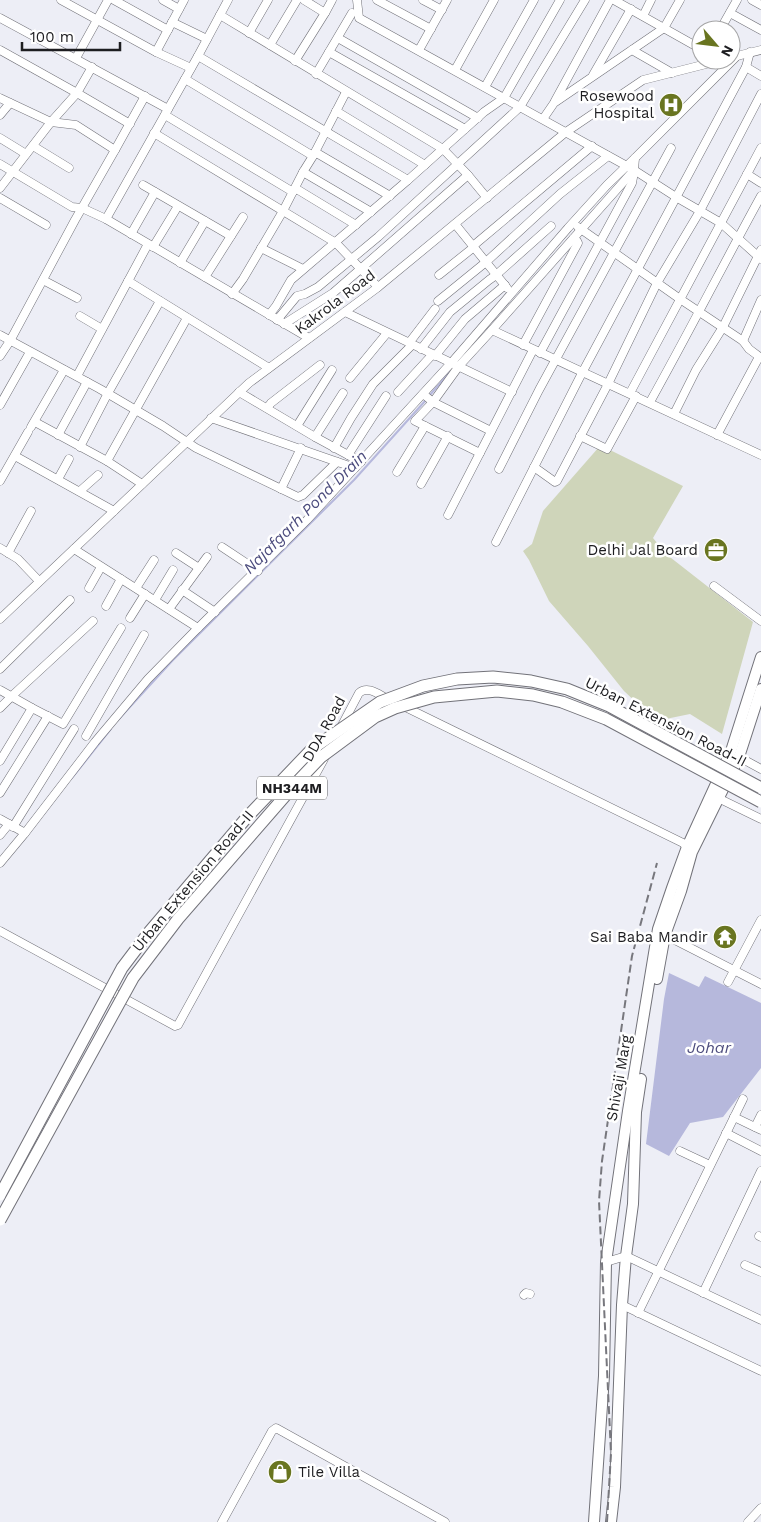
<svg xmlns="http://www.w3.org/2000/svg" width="761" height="1522" font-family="'Work Sans',sans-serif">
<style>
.green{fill:#cfd5ba}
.water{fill:#b6b8dc}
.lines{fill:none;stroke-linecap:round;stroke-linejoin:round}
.stream{stroke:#b6b8dc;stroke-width:2}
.minor-casing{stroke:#727279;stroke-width:9}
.major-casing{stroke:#727279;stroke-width:12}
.minor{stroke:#fff;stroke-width:8}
.major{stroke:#fff;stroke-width:10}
.rail{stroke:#77777d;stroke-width:2;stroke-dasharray:8 4;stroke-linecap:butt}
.highway-bridge-casing{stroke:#727279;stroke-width:13;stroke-linecap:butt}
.highway-bridge{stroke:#fff;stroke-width:11}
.labels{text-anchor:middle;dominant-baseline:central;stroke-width:5;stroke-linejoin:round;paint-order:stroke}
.shield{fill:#fff;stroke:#616163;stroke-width:1}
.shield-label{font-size:14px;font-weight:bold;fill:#1d1d20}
.poi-label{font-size:15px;fill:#1d1d20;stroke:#fff;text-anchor:end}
.street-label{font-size:15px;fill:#1d1d20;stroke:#fff}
.water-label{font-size:16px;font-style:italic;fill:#4d4d7e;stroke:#fff}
</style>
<rect width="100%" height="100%" fill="#edeef6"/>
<!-- green -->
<polygon class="green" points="599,447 612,451 683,486 653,538 666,554 753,622 722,734 690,714 656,721 624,691 588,646 549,601 529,560 523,551 532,544 543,511"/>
<!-- water -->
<polygon class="water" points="669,973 699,987 705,976 761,1003 761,1068 723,1117 690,1123 669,1156 646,1144 664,999"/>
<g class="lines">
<!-- stream -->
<g class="stream">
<polyline points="429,396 450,372"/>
<polyline points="117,721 173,660 354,480 426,400"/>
<polyline points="72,778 111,729"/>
</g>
<!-- minor casing -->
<g class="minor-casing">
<g id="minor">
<polyline points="61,0 156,52 191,68"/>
<polyline points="114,0 168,30"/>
<polyline points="163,0 179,9"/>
<polyline points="304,0 325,13 332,0"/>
<polyline points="357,0 359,18 634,170 676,197 721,223 761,259"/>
<polyline points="377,0 431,29"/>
<polyline points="423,0 442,10"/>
<polyline points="614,0 701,49"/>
<polyline points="752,0 761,5"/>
<polyline points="730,13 761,30"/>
<polyline points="220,15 443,149 468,175 333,293 284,324"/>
<polyline points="643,16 651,0"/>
<polyline points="0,18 168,109"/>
<polyline points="172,22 207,39"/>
<polyline points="720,30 737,0"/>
<polyline points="249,33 268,0"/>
<polyline points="338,38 478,118"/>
<polyline points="270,45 297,0"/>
<polyline points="0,50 77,93 130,124"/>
<polyline points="419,50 447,0"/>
<polyline points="632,50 672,73"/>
<polyline points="156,52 184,0"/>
<polyline points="329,52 465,129"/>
<polyline points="198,56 408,180"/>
<polyline points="733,57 761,50"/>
<polyline points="76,58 108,0"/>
<polyline points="295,61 325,13"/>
<polyline points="746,67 761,76"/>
<polyline points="455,70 494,0"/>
<polyline points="316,74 352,13"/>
<polyline points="593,75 631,9"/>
<polyline points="185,79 313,156"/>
<polyline points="485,87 534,0"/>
<polyline points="0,98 51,122 76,125 115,150 75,220 10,341 0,356"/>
<polyline points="555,101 610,0"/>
<polyline points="336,111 425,165"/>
<polyline points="0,115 10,103"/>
<polyline points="165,115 293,192"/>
<polyline points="543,119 554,103 664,28 680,0"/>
<polyline points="154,133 336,243 378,287"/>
<polyline points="0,138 26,154"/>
<polyline points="33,146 69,168"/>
<polyline points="115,150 145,96"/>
<polyline points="315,152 390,196"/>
<polyline points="635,158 634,170 492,330 761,455"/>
<polyline points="0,164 72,207 82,208 106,219 198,56 228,0"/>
<polyline points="303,172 371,212"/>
<polyline points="747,174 761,183"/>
<polyline points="468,175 487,198"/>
<polyline points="143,185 231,236"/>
<polyline points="0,188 51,122 77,93 92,67"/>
<polyline points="295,188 356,225"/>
<polyline points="0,198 46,225"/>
<polyline points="106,219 309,338"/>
<polyline points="455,224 507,288"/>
<polyline points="578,227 680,299 743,341 749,349 761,358"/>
<polyline points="131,234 155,192"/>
<polyline points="473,246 592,146"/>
<polyline points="153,247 178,206"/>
<polyline points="261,248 303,269"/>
<polyline points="180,263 205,221"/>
<polyline points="439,275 474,247"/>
<polyline points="205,277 243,217"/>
<polyline points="43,280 77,298"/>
<polyline points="128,281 269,368"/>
<polyline points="232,294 243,279 283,211 303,172 313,156 346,92"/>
<polyline points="438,301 486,262 560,194 608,156"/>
<polyline points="345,312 512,392"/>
<polyline points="269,315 276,306 291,280 408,180 484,112 504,98 560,0"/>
<polyline points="80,316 102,329"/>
<polyline points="277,320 297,296 305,294 318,287 378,237 520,107 585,0"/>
<polyline points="0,335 100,389 163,426 196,448 298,497 303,495 337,462"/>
<polyline points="743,341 761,300"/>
<polyline points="409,343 435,309"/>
<polyline points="523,345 578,243 577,241 573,239"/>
<polyline points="421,349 450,312 489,280 496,275 551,226"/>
<polyline points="540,353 632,183 634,172"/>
<polyline points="435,356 465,319 505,285"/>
<polyline points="77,376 148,244"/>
<polyline points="350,378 387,333"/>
<polyline points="239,392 315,437 361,462"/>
<polyline points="398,392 432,355"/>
<polyline points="630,393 761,148"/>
<polyline points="423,394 433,402 491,431"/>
<path d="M650 402C688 334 723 265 761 196"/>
<polyline points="0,405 30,352"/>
<polyline points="267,408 271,403 320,365"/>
<polyline points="674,414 696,370 723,327 761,250"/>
<polyline points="211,418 355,468"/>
<polyline points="35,422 107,461 142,484"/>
<polyline points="297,426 332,370"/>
<polyline points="31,427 64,370"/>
<polyline points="58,435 87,382"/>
<polyline points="717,435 759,357"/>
<polyline points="580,436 607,449 636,396"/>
<polyline points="315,437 343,393"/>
<polyline points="80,447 108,393 160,301"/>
<polyline points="334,448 351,418 373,384 412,345"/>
<polyline points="480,453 415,421 433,402 459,366 492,330"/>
<polyline points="348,455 386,396"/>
<polyline points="15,456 114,511"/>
<polyline points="107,461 187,318"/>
<polyline points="534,467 555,482 557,481 608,384 657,283 700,211 761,94"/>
<polyline points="499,469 539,390 671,148"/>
<polyline points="397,472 425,426"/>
<polyline points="58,479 69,459"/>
<polyline points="0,481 28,432"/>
<polyline points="421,484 448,436"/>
<polyline points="281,489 301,448"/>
<polyline points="80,491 98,475"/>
<polyline points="448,515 533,350"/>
<polyline points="496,542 582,373 746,67 750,52"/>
<polyline points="222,547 258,571"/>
<polyline points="0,548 18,559 39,581"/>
<polyline points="74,549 198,628"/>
<polyline points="8,553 31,511"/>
<polyline points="176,553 199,568"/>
<polyline points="714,586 761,621"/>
<polyline points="89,588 101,567"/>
<polyline points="136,588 154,560"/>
<polyline points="182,590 215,612"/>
<polyline points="155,600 173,570"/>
<polyline points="106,606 121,579"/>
<polyline points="169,609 207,557"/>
<polyline points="130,618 145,594"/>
<polyline points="0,619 249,383 377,288 566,132 643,80 722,60"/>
<polyline points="0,669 70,600"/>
<polyline points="0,690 32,708"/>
<polyline points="401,705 683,843 687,847"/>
<polyline points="0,708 14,694 93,621"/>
<path d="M341 727 359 693C368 685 379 695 388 699"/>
<polyline points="86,736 144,635"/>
<polyline points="739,757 761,769"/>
<polyline points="0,761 32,708 63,724 121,628"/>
<polyline points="0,793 48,716"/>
<polyline points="718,798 761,819"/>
<polyline points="0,819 25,833"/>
<polyline points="13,827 74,729"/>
<polyline points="0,835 9,824"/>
<polyline points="0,863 25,833 95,742 148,679 193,633 307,520 452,362 568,228 607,185 635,158 737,56"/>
<polyline points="0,931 175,1026 178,1025 324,759"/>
<polyline points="665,935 761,984"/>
<polyline points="728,982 761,920"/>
<polyline points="734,1117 761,1130"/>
<polyline points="755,1127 761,1115"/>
<polyline points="726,1133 761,1151"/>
<polyline points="680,1151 710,1165"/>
<polyline points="759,1236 761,1237"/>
<polyline points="606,1262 626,1256 761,1320"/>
<polyline points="745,1265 761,1272"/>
<polyline points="703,1293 761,1171"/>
<polyline points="524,1295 526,1293 530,1294"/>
<polyline points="622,1305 761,1371"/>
<polyline points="638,1313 743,1099"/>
<polyline points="222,1522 272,1431 276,1428 445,1522"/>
<polyline points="748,1522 761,1508"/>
</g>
</g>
<!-- major casing -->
<g class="major-casing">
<g id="major">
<polyline points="657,979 665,935 681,891 692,852 739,757 761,689"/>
<polyline points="594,1522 604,1376 606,1262 628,1111 658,929 672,888 687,847 731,751 761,657"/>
<polyline points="611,1522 615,1487 622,1305 626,1256 633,1204 636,1112 641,1079"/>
</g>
</g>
<!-- minor -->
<use href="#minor" class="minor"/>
<!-- major -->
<use href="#major" class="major"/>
<!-- rail -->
<polyline class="rail" points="607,1522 611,1453 599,1201 602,1161 632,956 657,863"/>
<!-- highway-bridge casing -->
<g class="highway-bridge-casing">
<g id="highway-bridge">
<polyline points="0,1195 122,968 150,931 248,816 312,749 380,702 423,686 457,679 493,677 531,681 567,689 609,706 761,788"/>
<polyline points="0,1220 133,978 178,919 299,780 321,757 375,717 395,708 434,697 497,691 533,695 562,702 606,719 761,802"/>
</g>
</g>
<!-- highway-bridge -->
<use href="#highway-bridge" class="highway-bridge"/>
</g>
<!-- icons -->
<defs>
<g id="hospital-disc" transform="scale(1.25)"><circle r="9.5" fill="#697520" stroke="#fff"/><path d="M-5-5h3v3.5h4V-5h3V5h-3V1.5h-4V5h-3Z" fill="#fff"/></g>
<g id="office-disc" transform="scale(1.25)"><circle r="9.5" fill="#697520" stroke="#fff"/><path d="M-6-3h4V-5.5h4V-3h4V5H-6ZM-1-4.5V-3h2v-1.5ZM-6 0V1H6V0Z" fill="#fff"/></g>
<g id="temple-disc" transform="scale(1.25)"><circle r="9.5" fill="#697520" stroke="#fff"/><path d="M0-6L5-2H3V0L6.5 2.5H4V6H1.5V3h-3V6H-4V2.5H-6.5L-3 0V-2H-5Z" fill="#fff"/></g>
<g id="shop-disc" transform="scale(1.25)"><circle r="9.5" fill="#697520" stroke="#fff"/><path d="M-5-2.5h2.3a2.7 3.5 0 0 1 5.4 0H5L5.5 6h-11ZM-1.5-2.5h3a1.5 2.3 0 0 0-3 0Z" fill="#fff"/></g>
</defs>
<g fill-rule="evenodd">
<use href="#hospital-disc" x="671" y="105"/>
<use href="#office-disc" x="716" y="550"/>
<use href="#temple-disc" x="725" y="937"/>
<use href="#shop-disc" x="280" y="1472"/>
</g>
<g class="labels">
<!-- shield labels -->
<rect class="shield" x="257" y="776.5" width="70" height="23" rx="4"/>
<g class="shield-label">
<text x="292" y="788">NH344M</text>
</g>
<!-- poi labels -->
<g class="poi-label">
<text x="654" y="96">Rosewood<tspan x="654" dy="17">Hospital</tspan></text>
<text x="698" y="550">Delhi Jal Board</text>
<text x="708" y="937">Sai Baba Mandir</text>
<text x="298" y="1472" text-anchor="start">Tile Villa</text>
</g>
<!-- street labels -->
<g class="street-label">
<text transform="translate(335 302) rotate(-37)">Kakrola Road</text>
<text transform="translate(666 722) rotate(27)">Urban Extension Road-II</text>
<text transform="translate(324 729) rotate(-61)">DDA Road</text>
<text transform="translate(193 881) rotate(-50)">Urban Extension Road-II</text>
<text transform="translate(619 1078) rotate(-80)">Shivaji Marg</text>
</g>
<!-- water labels -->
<g class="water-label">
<text transform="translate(305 512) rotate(-45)">Najafgarh Pond Drain</text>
<text x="709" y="1047">Johar</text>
</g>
</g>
<!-- north arrow -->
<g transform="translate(716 45) rotate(118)"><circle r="24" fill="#ffffff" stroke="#a5a5a6"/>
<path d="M0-4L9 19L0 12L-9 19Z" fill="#697520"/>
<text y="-8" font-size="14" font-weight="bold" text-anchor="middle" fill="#1d1d20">N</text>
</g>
<!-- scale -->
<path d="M22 42v8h98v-8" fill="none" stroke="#1d1d20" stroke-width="2.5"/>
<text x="30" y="42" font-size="15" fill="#1d1d20" stroke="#ffffff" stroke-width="4" paint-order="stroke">100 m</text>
</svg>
